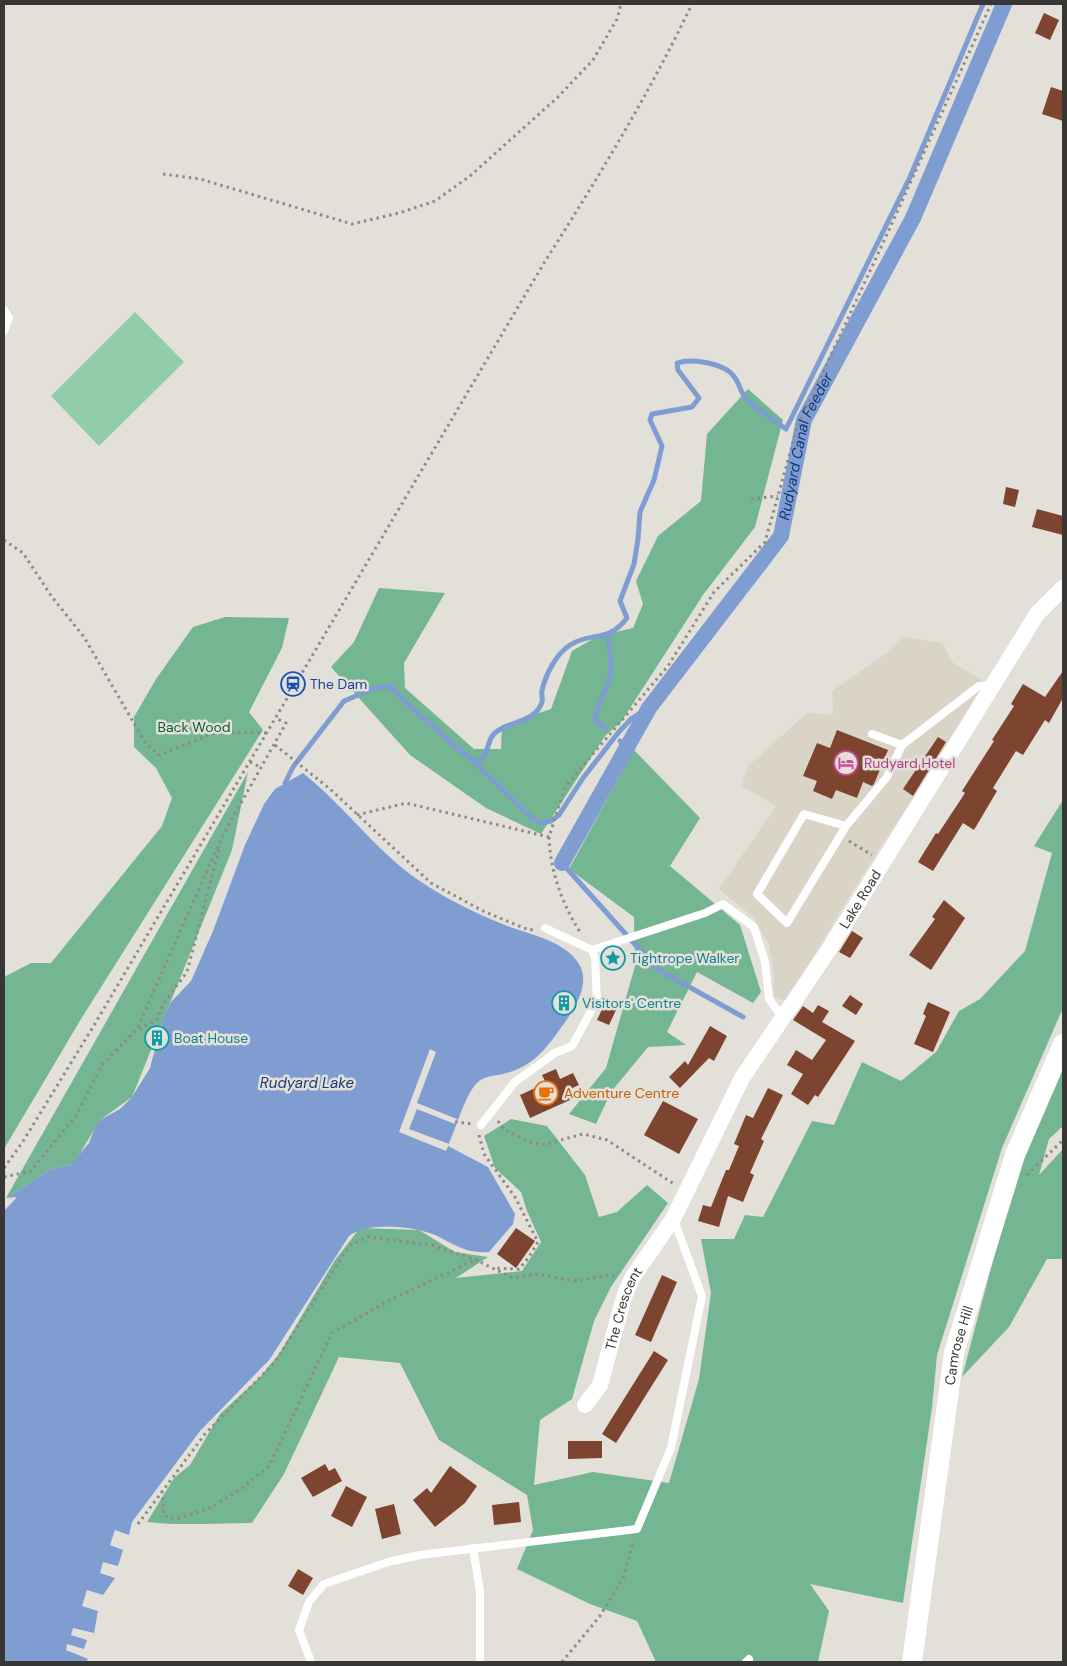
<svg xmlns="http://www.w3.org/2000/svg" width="1067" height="1666" font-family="'DM Sans',sans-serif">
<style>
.built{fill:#dad4c7}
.green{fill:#91ccab}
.forest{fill:#74b592}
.water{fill:#7f9dd1}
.pier{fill:#e3e0d9}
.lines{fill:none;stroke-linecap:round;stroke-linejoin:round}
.stream{stroke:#7f9dd1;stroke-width:5}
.canal{stroke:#7f9dd1;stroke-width:16}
.building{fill:#7d442f}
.path{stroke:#8d8b87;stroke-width:3;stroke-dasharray:2.5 4;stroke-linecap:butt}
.service{stroke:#fff;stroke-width:8}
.minor{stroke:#fff;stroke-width:16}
.tertiary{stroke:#fff;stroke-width:20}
.labels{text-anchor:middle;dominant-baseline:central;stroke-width:5;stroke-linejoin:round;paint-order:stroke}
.transit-label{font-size:14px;fill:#164399;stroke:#e3e0d9;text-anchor:start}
.park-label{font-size:14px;fill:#095b3a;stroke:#e3e0d9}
.hotel-label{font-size:14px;fill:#b23c85;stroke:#e3e0d9;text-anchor:start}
.street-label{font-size:14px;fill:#383735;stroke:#e3e0d9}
.culture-label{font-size:14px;fill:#0d838f;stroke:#e3e0d9;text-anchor:start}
.food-label{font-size:14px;fill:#c56008;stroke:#e3e0d9;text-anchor:start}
.water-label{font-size:15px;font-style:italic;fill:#173877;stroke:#e3e0d9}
</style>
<rect width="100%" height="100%" fill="#e3e0d9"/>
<!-- built -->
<polygon class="built" points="904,637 942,643 952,662 982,680 980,695 862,876 786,1001 775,998 773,990 774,973 769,945 753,917 719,889 776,806 742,786 748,766 807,713 833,715 832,691 891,650"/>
<!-- green -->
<polygon class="green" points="135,312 184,362 99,446 51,396"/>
<!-- forest -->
<g class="forest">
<polygon points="748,389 783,420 755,527 703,595 621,722 605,736 541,834 486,808 410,755 331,667 354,642 379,588 445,593 404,663 405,688 474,749 501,749 502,725 551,709 572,651 598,636 633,628 643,604 636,581 658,536 701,501 707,434"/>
<polygon points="225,617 289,618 282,648 249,712 263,730 81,1019 4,1149 4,977 31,963 51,963 162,826 172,798 156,768 134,747 134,717 156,679 193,627"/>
<polygon points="634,750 700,818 670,866 740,925 761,992 753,1003 697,972 667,1032 686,1045 648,1047 611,1092 596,1124 569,1114 606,1068 635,966 634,917 569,869"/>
<polygon points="248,772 232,850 132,1097 100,1120 79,1155 70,1165 51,1169 6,1198"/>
<path d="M1063 800V1008L1002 1148 937 1355 932 1408 903 1603 810 1584 829 1611 818 1662H656L637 1621 590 1604 517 1569 533 1530 527 1495 439 1440 400 1363 339 1357 284 1474 252 1523C217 1523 182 1526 147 1522L174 1478 190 1465 220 1414 260 1377 279 1354 335 1260 360 1228 419 1230 455 1252 488 1257 456 1278 522 1271 541 1242 527 1211 521 1192 495 1168 484 1136 511 1119 547 1126 585 1175 599 1217 617 1212 647 1185 668 1203 611 1287 594 1321 572 1399 540 1420 534 1485 593 1472 669 1483 699 1379 711 1293 701 1239H734L745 1215 763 1217 812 1121 834 1125 862 1062 901 1081 936 1052 959 1011 980 999 1025 951 1052 853 1034 846Z"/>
<polygon points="1063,1063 1063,1126 1049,1139 1039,1175 1063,1149 1063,1259 1047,1259 1009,1327 962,1377 1021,1155"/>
</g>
<!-- water -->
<path class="water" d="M303 773C347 808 381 858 429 887 451 901 476 913 500 923 525 934 564 939 579 964 592 985 572 1013 560 1029 544 1052 531 1067 503 1074 495 1076 484 1076 478 1082 466 1092 455 1131 448 1146L488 1167 515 1214 513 1224 489 1252C466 1254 454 1244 435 1235 414 1226 368 1221 349 1236L270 1359 200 1431 132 1522 129 1535 115 1530 110 1545 123 1550 118 1566 103 1562 100 1573 115 1578 103 1595 87 1590 82 1606 98 1611 94 1633 73 1628 71 1635 87 1640 84 1649 67 1644 66 1650 88 1659 86 1662H4V1211L17 1197 6 1198 51 1169 70 1165 89 1143 95 1127 100 1120 120 1109 132 1097 150 1068 163 1019 171 1002 191 981 213 931 245 845 264 804 275 789Z"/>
<!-- pier -->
<polygon class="pier" points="430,1049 436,1052 417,1103 457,1119 455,1124 417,1109 409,1129 449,1144 446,1151 399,1132"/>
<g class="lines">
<!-- stream -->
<g class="stream">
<polyline points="606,729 594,719 610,677 611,662 608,635"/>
<polyline points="620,741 627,747"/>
<path d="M476 764C480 760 484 757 486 752 490 742 489 736 499 730 514 721 536 721 542 702 543 698 541 694 542 690 546 674 556 654 570 645 592 631 607 644 627 618L620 601 634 564 638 539 640 512 654 480 662 446 650 420 652 414 692 407 699 398 678 370 677 363C692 358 726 363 735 378 740 385 742 396 748 401 760 411 774 420 786 429L910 177 983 4"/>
<polyline points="285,783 293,767 344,701 375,688 391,686 404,701 476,764 534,820 542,823 551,821 559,815 583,778 618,733 631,719 649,708"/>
<polyline points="562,863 657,969 743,1017"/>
</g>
<!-- canal -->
<path class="canal" id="s1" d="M562 863 649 708 781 536 804 420 913 218 1004 4"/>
</g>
<!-- building -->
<g class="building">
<polygon points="1044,13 1059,20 1050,40 1035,33"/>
<polygon points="1051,87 1063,91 1063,121 1042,114"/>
<polygon points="1006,487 1019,490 1015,507 1003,504"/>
<polygon points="1037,509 1063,516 1063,535 1032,527"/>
<polygon points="1063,671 1063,698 1049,723 1045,720 1023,755 1016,751 1014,754 993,788 997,791 974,830 963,823 933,871 918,862 936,833 938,834 965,793 962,791 994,741 992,740 1014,706 1011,704 1023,684 1045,697"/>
<polygon points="837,730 888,750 874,784 872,786 863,782 857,798 836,790 832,799 813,791 817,781 803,776 817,743 830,748"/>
<polygon points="938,737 946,742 913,796 903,789"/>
<polygon points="944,900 965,918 931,970 909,955 935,919 932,917"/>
<polygon points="852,931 863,938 850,958 839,952"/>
<polygon points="563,991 576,1001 567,1013 553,1005"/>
<polygon points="850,995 863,1004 856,1015 842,1006"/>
<polygon points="928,1002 950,1012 933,1052 914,1044 926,1016 923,1014"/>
<polygon points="605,1003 617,1008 609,1025 597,1020"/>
<polygon points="818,1005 829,1011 822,1022 855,1041 818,1097 815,1095 808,1105 791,1094 803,1074 787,1065 796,1050 812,1060 826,1040 793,1020 803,1006 813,1013"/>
<polygon points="710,1026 727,1036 714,1061 709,1058 680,1088 669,1077 685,1061 688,1065"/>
<polygon points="556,1069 560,1079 573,1073 579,1085 566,1091 570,1100 530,1118 520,1095 546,1083 542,1075"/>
<polygon points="768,1088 783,1095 761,1139 764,1141 750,1173 754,1175 743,1202 728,1196 719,1227 698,1221 703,1205 711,1207 726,1170 729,1170 739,1146 734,1144 746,1115 753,1118"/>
<polygon points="663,1101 698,1119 679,1154 644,1135"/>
<polygon points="516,1228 535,1241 516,1268 497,1254"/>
<polygon points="662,1275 677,1282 651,1342 635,1335"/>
<polygon points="654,1351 668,1360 616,1443 602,1434"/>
<polygon points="568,1441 602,1441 602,1458 568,1459"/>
<polygon points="325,1464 329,1471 335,1468 342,1481 313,1497 301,1478"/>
<polygon points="450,1466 477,1486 465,1503 435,1527 413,1500 427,1488 431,1493"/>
<polygon points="346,1486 367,1497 352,1527 331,1516"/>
<polygon points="519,1502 521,1522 494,1525 492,1505"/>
<polygon points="394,1504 401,1534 382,1539 375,1509"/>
<polygon points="298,1569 313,1578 303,1595 288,1586"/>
</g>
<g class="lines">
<!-- path -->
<g class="path">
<polyline points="163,174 200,179 352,224 399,213 435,201 470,176 557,98 593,60 617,19 621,4"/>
<polyline points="751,499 778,496"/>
<polyline points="4,540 23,553 52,597 84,637 146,744 159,755 217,732 267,733"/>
<polyline points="275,745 330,789 431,883 485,912 529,930 536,929"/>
<polyline points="250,762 260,767"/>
<polyline points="357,815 406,803 549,837 565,787 668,666 714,592 765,542 797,428 883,243 991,4"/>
<path d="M549 837C550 870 562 904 580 932"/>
<polyline points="849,841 872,855"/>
<polyline points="139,1029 157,1020 163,1004 187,972 220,845"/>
<polyline points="498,1121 503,1129 530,1142 543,1145 583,1134 607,1140 674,1184"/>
<polyline points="455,1122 472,1124"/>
<polyline points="479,1135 484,1154 515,1197 538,1242 529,1257 519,1269 494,1268"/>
<path d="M4 1168 22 1143 93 1027 544 263C598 178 649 94 692 4"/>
<polyline points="1027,1175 1063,1140"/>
<polyline points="4,1177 31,1171 77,1114 102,1065 137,1029 223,835 286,723 275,718"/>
<polyline points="162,1491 164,1516 176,1519 210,1508 241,1489 269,1466 332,1333 392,1299 475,1260"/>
<polyline points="138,1524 205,1434 275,1362 349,1246 368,1237 432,1245 476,1260 513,1278 535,1274 576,1281 609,1275 617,1276"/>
<polyline points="562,1662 600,1616 623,1578 634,1540"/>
</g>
<!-- service -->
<g class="service">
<polyline points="4,310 9,318 4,331"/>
<polyline points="902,745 979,686 993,685"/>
<polyline points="846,826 804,814 757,894 787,923 846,826 887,777 902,745 872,734"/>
<polyline points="592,950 705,913 723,904 754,927 765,962 769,999 782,1017"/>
<polyline points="481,1125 515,1082 555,1053 572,1046 597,1000 595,958 592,950 545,928"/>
<polyline points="473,1548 480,1591 480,1662"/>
<polyline points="311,1662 299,1630 309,1602 324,1584 388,1562 420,1555 637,1529 671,1448 702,1296 674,1220"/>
<polyline points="746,1662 749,1659"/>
</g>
<!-- minor -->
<path class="minor" id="s2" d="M585 1405 600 1385 624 1297 632 1278 673 1219 742 1078 828 951 1037 614 1063 588"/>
<!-- tertiary -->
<path class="tertiary" id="s3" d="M912 1662 954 1353 1015 1155 1063 1044"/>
</g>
<!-- icons -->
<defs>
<g id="station-ring" transform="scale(1.25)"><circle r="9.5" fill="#e3e0d9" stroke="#1a4fb4" stroke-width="1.5"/><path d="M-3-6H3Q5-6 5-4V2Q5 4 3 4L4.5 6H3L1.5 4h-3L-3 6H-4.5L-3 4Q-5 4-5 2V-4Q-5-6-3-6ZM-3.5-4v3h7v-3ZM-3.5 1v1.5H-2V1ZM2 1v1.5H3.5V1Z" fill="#1a4fb4"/></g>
<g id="hotel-ring" transform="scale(1.25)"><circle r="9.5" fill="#e3e0d9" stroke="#d1479c" stroke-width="1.5"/><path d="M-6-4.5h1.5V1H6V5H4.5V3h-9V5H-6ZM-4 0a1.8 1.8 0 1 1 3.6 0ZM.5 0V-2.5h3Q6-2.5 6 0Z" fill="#d1479c"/></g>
<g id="sight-ring" transform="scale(1.25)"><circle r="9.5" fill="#e3e0d9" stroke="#0f9aa8" stroke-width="1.5"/><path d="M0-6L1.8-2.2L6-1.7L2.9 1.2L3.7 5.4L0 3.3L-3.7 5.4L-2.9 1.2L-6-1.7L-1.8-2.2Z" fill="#0f9aa8"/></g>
<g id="building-ring" transform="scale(1.25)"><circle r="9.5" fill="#e3e0d9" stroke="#0f9aa8" stroke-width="1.5"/><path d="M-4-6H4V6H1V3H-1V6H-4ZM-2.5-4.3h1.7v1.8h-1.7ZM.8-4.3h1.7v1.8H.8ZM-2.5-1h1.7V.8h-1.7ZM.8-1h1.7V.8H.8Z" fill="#0f9aa8"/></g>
<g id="cafe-ring" transform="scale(1.25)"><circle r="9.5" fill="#e3e0d9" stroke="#e8710a" stroke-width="1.5"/><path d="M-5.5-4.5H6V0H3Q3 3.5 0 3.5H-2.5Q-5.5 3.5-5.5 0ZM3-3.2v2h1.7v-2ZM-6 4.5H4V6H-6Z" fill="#e8710a"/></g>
</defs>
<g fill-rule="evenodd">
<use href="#station-ring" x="293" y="684"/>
<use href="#hotel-ring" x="846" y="763"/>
<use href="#sight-ring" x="613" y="958"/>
<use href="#building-ring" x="564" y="1003"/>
<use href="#building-ring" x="157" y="1038"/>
<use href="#cafe-ring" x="546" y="1093"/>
</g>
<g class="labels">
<!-- transit labels -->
<g class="transit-label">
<text x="310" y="684">The Dam</text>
</g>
<!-- park labels -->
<g class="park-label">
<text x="194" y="727">Back Wood</text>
</g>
<!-- hotel labels -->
<g class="hotel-label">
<text x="864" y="763">Rudyard Hotel</text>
</g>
<!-- street labels -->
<g class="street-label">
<text stroke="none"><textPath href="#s2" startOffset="580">Lake Road</textPath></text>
<text stroke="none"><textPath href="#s2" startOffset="105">The Crescent</textPath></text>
<text stroke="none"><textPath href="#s3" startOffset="320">Camrose Hill</textPath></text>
</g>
<!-- culture labels -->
<g class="culture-label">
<text x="630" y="958">Tightrope Walker</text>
<text x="582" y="1003">Visitors' Centre</text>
<text x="174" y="1038">Boat House</text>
</g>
<!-- food labels -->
<g class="food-label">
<text x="564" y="1093">Adventure Centre</text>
</g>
<!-- water labels -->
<g class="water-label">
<text stroke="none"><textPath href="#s1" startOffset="488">Rudyard Canal Feeder</textPath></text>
<text x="307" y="1083">Rudyard Lake</text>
</g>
</g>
<!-- border -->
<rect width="1067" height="1666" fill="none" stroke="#383735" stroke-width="10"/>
</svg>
